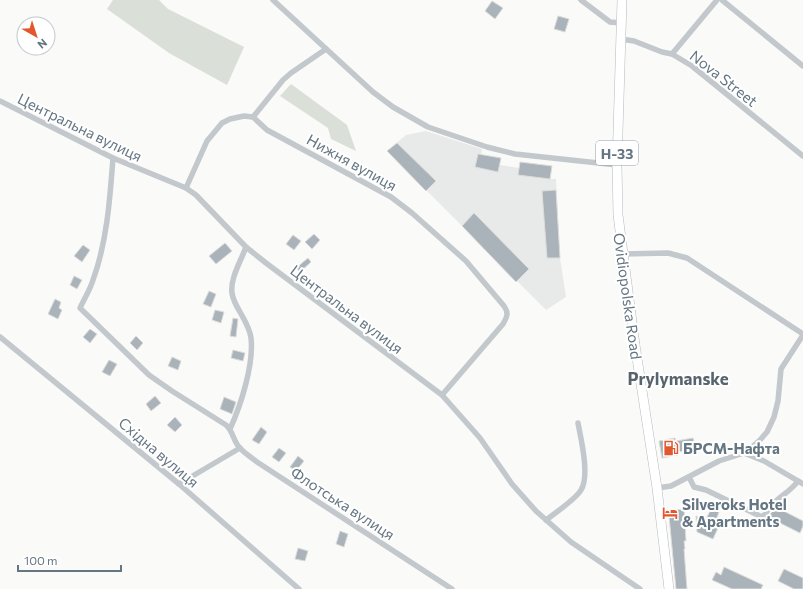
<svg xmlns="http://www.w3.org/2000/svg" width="803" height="589" font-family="Commissioner,sans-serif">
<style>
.built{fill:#e8e9e9}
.green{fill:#dadfd7}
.building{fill:#aab3b9;stroke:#dcdcda}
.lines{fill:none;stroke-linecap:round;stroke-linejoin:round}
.primary-casing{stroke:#b5babe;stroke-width:10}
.minor{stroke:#c3c8cc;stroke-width:5.5}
.primary{stroke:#fff;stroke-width:9}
.labels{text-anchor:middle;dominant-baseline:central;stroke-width:4;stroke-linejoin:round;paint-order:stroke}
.shield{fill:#fff;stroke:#939fa8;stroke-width:1}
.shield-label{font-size:14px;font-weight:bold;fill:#657683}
.street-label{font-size:15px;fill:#657683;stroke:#fff}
.poi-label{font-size:15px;font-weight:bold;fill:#657683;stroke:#fff;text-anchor:start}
.quarter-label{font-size:17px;font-weight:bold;fill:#57646e;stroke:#fff}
</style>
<rect width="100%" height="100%" fill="#fafaf8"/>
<!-- built -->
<polygon class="built" points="426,131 482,149 481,156 501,158 500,165 551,173 550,179 556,179 560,258 566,297 546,310 387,151 406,135"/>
<!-- green -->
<g class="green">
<polygon points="113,0 159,0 168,9 244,47 227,85 169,53 107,9"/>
<polygon points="291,84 347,125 356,151 331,139 328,128 280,96"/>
</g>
<!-- building -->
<g class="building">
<polygon points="492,1 503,8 495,19 485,11"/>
<polygon points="558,16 569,19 565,32 554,29"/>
<polygon points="397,143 436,181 426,191 387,151"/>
<polygon points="478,154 501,158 498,172 475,167"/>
<polygon points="520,162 552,166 550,179 518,175"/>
<polygon points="556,190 560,258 547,258 542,191"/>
<polygon points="474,213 529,269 516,282 462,226"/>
<polygon points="314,234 320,240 312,249 305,242"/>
<polygon points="293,235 301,241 294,250 286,244"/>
<polygon points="225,243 232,251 216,264 209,256"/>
<polygon points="83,245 90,250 82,262 74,256"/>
<polygon points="308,258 311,262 300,272 296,268"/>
<polygon points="74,276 82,280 77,289 70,285"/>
<polygon points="209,291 216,294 211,307 203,304"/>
<polygon points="55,299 61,302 59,308 62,310 58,319 48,314"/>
<polygon points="215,310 224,312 221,323 212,320"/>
<polygon points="233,318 238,319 236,337 230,336"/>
<polygon points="90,329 97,334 90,343 83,337"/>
<polygon points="136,336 143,343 137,350 130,343"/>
<polygon points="233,350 245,353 243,361 231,358"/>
<polygon points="172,357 181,361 178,370 168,366"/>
<polygon points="109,360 117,364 110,376 102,372"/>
<polygon points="155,396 161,403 151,411 146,404"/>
<polygon points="224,397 236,402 232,414 220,409"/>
<polygon points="175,417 182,425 175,432 167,425"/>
<polygon points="261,427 267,432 259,444 252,440"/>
<polygon points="675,438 676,441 693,438 696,449 678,452 679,455 662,458 659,441"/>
<polygon points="279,448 286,453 279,462 272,457"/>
<polygon points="298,456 304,461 296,471 290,467"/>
<polygon points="712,507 719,512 714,526 718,528 713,539 697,532 696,516 706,519"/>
<polygon points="776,507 803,521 803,526 800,533 768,517"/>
<polygon points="684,509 686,541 684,541 685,549 684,549 687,589 676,589 669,516 667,516 666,511"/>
<polygon points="340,531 348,534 344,547 336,544"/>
<polygon points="298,548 308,551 305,561 295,559"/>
<polygon points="724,567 763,585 761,589 732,589 712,580 716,572 721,575"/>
<polygon points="784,569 803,578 803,589 794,589 778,581"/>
</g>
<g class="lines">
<!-- primary casing -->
<g class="primary-casing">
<polyline id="primary" points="622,0 617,165 618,215 635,345 657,488 669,589"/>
</g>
<!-- minor -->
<g class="minor">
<polyline points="273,0 373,92 393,107 428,127 487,147 515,154 617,165"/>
<polyline points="581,0 610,22 621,23"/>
<polyline points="722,0 803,66"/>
<polyline points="621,39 634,41 662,52 672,54 692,66 803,156"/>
<polyline points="672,54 717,0"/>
<polyline points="0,101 113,158 186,188 196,195 246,247 266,263 442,395 480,438 512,484 536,511 571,542 640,589"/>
<polyline points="253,117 283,80 291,73 326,49"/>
<path d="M113 158C110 198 107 242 93 280 90 290 84 299 80 308L149 375 172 391 226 425C233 431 233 440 239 447 244 453 251 457 257 462L452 589"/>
<path d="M186 188 207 141 222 123 230 119 244 116 253 117 267 130 391 197 412 213 466 261 504 306C509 313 507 317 503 324L442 395"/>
<polyline points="623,254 668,253 687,258 803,334"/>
<polyline points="0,337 179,484 299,589"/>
<path d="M230 429C241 405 254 364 251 338 250 329 245 321 240 312 237 307 233 300 232 293 230 278 241 261 246 247"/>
<polyline points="744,453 764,461 803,484"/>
<path d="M689 477 694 487 706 490 762 517C767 514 768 508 772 505 780 496 791 491 798 481"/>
<polyline points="179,484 240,448"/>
<polyline points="657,488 671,486 719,461 744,453 751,448 760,440 767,432 774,417 778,401 781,369 803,335"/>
<path d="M546 520C555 513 576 499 581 490 590 476 581 439 578 423"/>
</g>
<!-- primary -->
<use href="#primary" class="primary"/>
</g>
<!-- icons -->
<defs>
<g id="fuel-bare" transform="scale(1.2)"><path d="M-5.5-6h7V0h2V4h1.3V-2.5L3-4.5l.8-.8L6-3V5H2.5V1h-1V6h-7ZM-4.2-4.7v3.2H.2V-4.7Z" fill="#e4572e" stroke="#fff" stroke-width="2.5" paint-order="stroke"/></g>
<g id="hotel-bare" transform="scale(1.2)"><path d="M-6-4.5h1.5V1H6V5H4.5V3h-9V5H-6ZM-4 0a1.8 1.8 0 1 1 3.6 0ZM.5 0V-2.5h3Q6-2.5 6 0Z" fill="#e4572e" stroke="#fff" stroke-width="2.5" paint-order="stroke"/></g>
</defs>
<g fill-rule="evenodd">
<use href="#fuel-bare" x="671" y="448"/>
<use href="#hotel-bare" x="670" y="513"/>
</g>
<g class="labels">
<!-- shield labels -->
<rect class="shield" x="596" y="141" width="42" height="24" rx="3"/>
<g class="shield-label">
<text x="617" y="153">Н-33</text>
</g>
<!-- street labels -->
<g class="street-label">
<text transform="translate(724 78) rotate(38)">Nova Street</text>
<text transform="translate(80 127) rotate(26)">Центральна вулиця</text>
<text transform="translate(352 162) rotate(29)">Нижня вулиця</text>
<text transform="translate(628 296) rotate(82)">Ovidiopolska Road</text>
<text transform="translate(347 309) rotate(37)">Центральна вулиця</text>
<text transform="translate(159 452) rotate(40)">Східна вулиця</text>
<text transform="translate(343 503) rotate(33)">Флотська вулиця</text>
</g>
<!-- poi labels -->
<g class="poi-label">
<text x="683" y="448">БРСМ-Нафта</text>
<text x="682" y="504">Silveroks Hotel<tspan x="682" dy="17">&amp; Apartments</tspan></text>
</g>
<!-- quarter labels -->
<g class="quarter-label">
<text x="678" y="378">Prylymanske</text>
</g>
</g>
<!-- north arrow -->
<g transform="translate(36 36) rotate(141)"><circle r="19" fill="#ffffff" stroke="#c1c8cd"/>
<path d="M0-3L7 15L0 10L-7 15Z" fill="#e4572e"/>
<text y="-6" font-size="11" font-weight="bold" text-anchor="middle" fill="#657683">N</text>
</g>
<!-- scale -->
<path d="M18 565v6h103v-6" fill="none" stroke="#657683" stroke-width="2"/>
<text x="24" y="565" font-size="12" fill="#657683" stroke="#ffffff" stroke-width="3" paint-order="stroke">100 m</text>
</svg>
